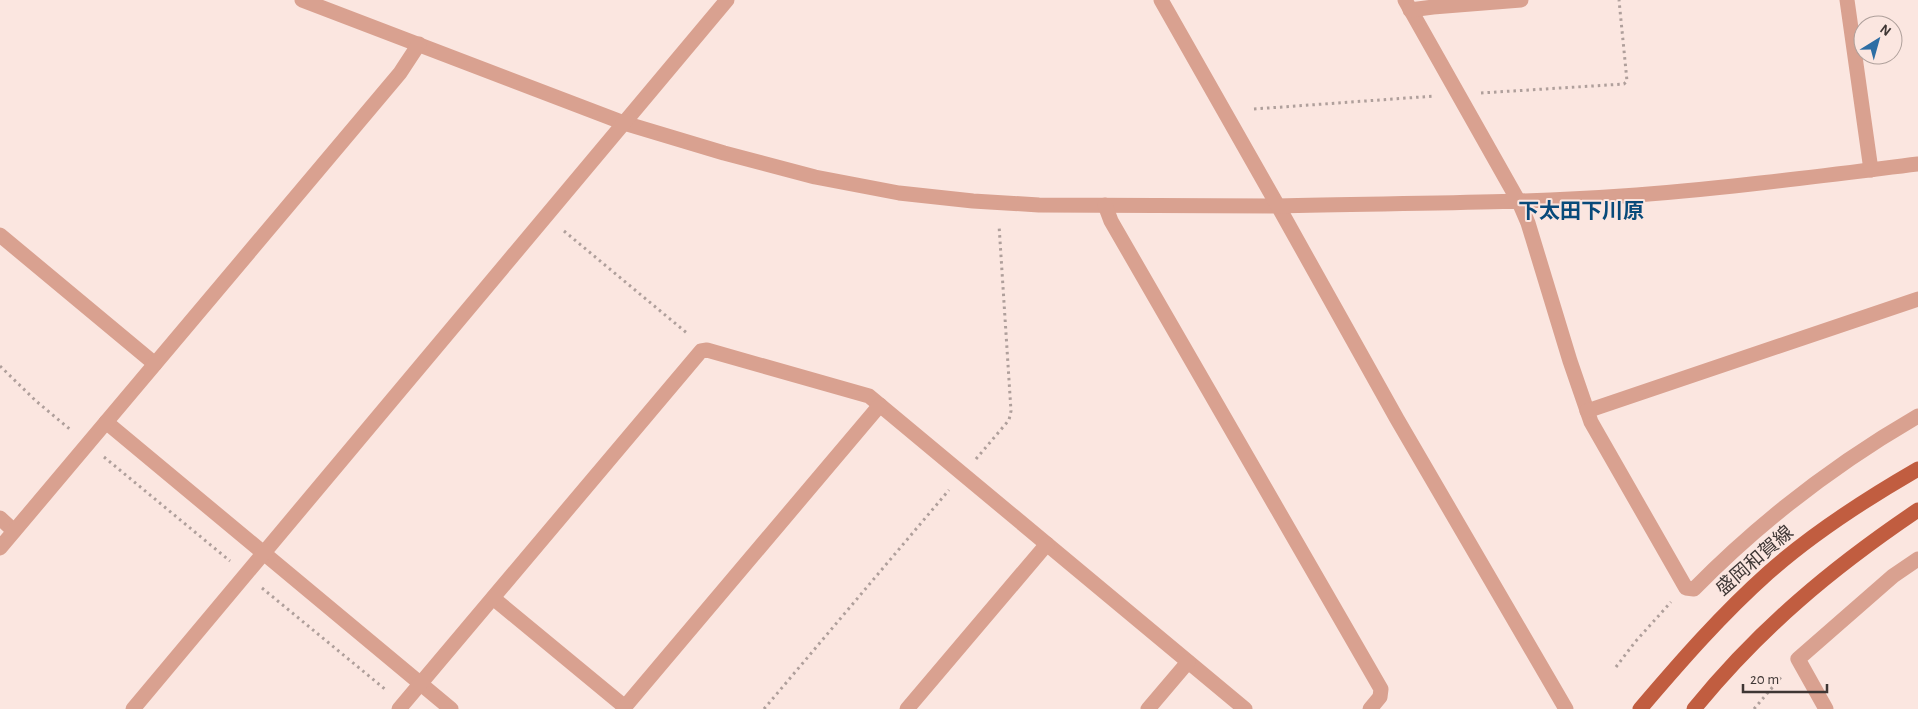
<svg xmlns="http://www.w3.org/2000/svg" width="1918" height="709" font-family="'Alegreya Sans','Noto Sans JP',sans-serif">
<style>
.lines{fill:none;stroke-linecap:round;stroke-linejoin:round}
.path{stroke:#af9f9b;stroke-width:3;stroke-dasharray:2.5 4;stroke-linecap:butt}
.minor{stroke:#d9a190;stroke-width:15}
.major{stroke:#c15d40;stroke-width:15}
.labels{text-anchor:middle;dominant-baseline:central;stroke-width:4;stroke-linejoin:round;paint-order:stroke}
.street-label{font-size:19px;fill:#3e3634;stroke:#fbe6e0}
.quarter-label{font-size:21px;font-weight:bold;fill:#084a7a;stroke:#fbe6e0}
</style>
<rect width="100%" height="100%" fill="#fbe6e0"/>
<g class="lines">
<!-- path -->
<g class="path">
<polyline points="1481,93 1624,84 1627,81 1619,0"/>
<polyline points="1254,109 1435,96"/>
<polyline points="564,231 688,334"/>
<polyline points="0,366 36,401 72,431"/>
<polyline points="104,457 230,561"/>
<polyline points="976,459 1009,420 1011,411 999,225"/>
<polyline points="262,588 386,690"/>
<polyline points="1616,667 1635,642 1671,602"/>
<polyline points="764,709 949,490"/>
<polyline points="1754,709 1782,676"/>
</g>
<!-- minor -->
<g class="minor">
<polyline points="302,0 624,123 724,153 815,177 899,193 973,201 1039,205 1278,206 1397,419 1566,709"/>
<path d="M1161 0 1278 206C1393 203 1507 204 1622 196 1721 189 1820 176 1918 164"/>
<path d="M1405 0 1519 202 1528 223 1570 361 1591 422 1686 588 1694 589C1761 521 1835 464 1918 416"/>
<polyline points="1847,0 1871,170"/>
<polyline points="1410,10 1433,7 1521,0"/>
<polyline points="1105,205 1111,221 1381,689 1380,697 1370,709"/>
<polyline points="0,235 155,364"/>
<polyline points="1587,411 1918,299"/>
<polyline points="106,422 451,709"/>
<polyline points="0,518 14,531"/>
<polyline points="0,548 400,73 419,44"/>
<polyline points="493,598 625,707"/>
<polyline points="133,709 727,0"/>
<polyline points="399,709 701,351 707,350 869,396 1245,709"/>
<polyline points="623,709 880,405"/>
<polyline points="907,709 1047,544"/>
<polyline points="1148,709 1188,662"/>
<polyline points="1826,709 1798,659 1893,576 1918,559"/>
</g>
<!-- major -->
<g class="major">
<path d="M1640 709C1681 661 1721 615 1768 573 1813 533 1866 499 1918 469"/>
<path d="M1694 709C1760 628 1832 568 1918 510"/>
</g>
</g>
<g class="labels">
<!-- street labels -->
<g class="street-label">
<text transform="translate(1755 561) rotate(-41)">盛岡和賀線</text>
</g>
<!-- quarter labels -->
<g class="quarter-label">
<text x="1581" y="211">下太田下川原</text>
</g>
</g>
<!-- north arrow -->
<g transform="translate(1878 40) rotate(37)"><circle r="24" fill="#fbe6e0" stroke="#afa09b"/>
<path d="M0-4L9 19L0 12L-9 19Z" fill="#2e6ea4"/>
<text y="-8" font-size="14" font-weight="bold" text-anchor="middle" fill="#3e3634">N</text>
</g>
<!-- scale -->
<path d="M1743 684v8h84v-8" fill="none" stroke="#3e3634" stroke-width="2.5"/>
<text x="1750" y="684" font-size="15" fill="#3e3634" stroke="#fbe6e0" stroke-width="4" paint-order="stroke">20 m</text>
</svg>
